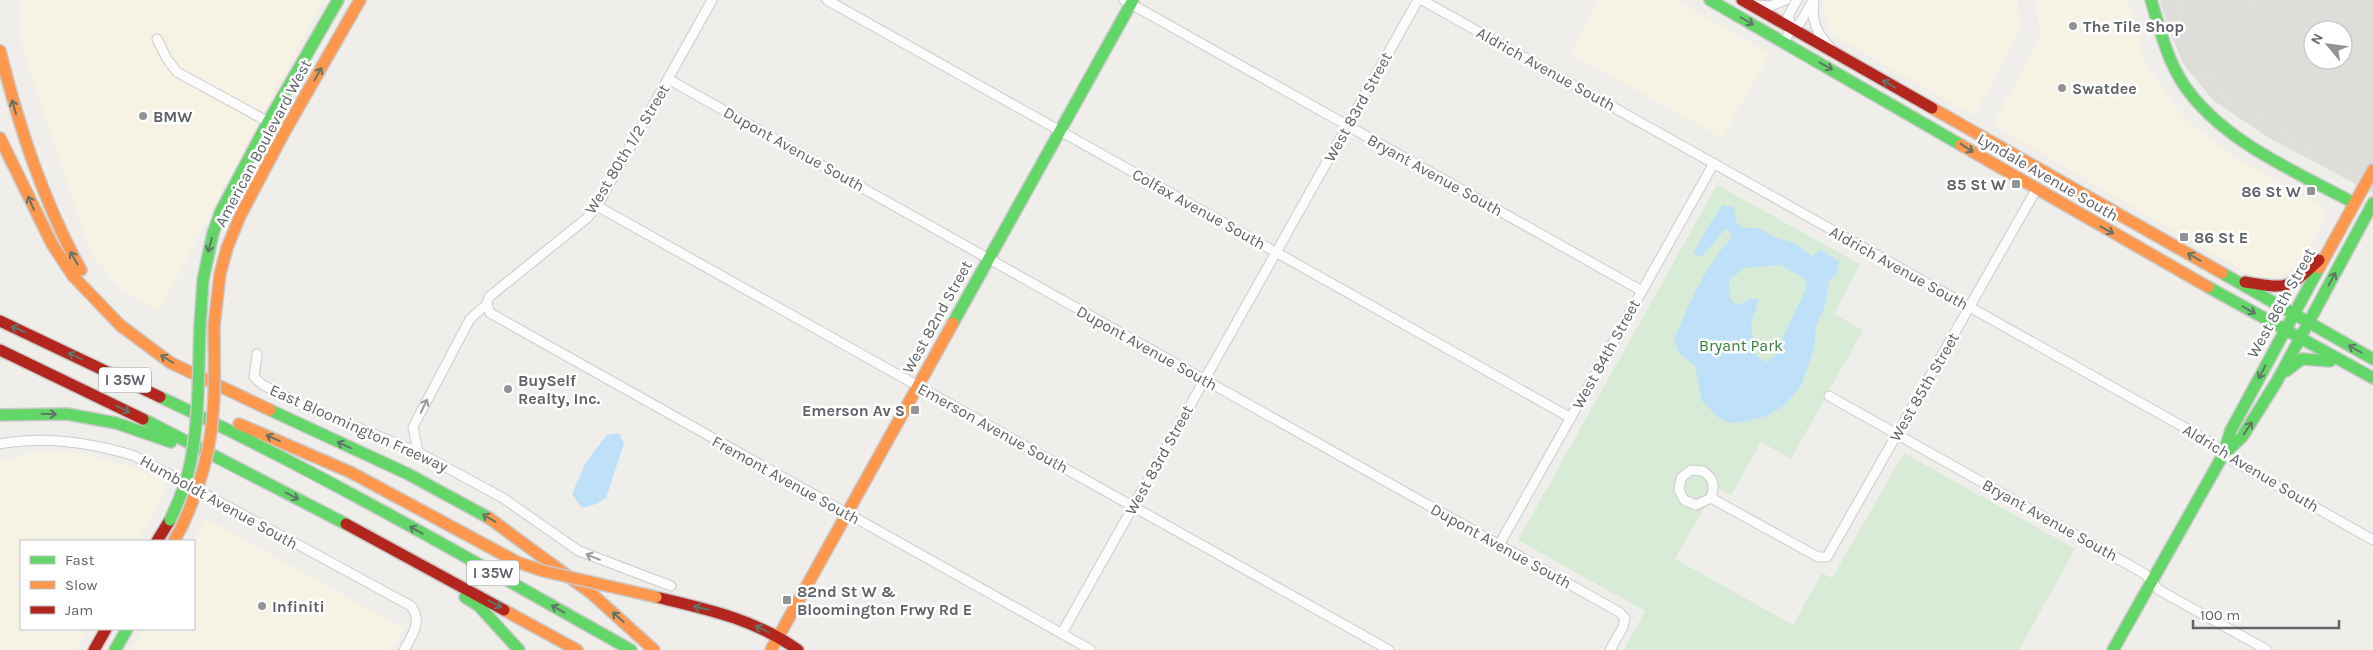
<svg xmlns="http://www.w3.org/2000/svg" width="2373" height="650" font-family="Karla,sans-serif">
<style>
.commercial{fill:#f7f3e4}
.industrial{fill:#dfddda;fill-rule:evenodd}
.green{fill:#d8ebd6}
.water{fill:#bfe0f9;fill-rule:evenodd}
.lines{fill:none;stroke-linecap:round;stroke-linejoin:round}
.street-casing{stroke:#cbcccc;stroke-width:11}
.fast-casing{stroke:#cacacb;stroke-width:14}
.slow-casing{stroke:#cacacb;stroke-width:14}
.jam-casing{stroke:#cacacb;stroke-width:14}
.street{stroke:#fdfcfc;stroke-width:9}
.fast{stroke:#63d668;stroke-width:11}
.slow{stroke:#ff974d;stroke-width:11}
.jam{stroke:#b3261e;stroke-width:11}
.rail{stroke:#e4e4e4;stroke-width:3;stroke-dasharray:1 6;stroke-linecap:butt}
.fast-bridge-casing{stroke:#cacacb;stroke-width:14;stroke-linecap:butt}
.slow-bridge-casing{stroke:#cacacb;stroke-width:14;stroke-linecap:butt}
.fast-bridge{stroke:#63d668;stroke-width:11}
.slow-bridge{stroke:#ff974d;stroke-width:11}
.oneway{stroke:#607468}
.oneway2{stroke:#96999c}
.poi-dot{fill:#919496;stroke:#fff;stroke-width:2}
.labels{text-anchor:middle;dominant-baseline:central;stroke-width:5;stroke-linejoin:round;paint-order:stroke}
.shield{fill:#fff;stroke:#8f9295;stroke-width:1}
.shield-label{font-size:15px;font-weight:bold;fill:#5f6368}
.poi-label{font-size:16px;font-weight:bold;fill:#5f6368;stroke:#fff;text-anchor:start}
.street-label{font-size:16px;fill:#5f6368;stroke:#fff}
.park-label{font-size:16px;fill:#348238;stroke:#fff}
</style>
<rect width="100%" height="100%" fill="#efeeea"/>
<!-- commercial -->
<g class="commercial">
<polygon points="21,0 323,0 159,311 121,290 90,252 21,46 19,10"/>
<polygon points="1599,0 1675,0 1770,53 1722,138 1570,53"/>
<polygon points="1825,0 2018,0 2020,29 1974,116 1831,34 1823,4"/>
<polygon points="2035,0 2128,0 2146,65 2185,119 2232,156 2319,205 2326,215 2298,267 2273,279 2250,275 1993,125 2040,37"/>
<polygon points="73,451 138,469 166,482 164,493 137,541 21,541 21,629 88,629 76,650 0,650 0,460 40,452"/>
<polygon points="205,518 404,629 391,650 131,650 143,629 194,629 194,541 192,541"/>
</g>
<!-- industrial -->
<path class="industrial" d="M2160 0H2373V193L2269 138 2214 101 2184 65 2168 28ZM2313 30H2343V60H2313Z"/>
<!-- green -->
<polygon class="green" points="1717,185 1860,264 1834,314 1863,330 1791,459 1761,442 1731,495 1716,487 1675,559 1793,625 1822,573 1832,578 1904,453 2075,549 2019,650 1624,650 1645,611 1518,540"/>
<!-- water -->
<g class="water">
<path d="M1723 205 1733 207 1737 223 1743 228H1758L1777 238 1794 243 1812 256 1821 250 1839 261 1837 274 1829 281 1825 306 1816 326 1814 348 1802 384 1785 405 1767 416 1742 422 1728 423 1719 418 1702 401 1695 366 1679 353 1674 339C1690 303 1704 268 1731 238L1730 231 1725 229 1702 257 1694 254C1694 249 1718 209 1723 205ZM1780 265 1805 279 1806 289 1774 356 1766 362 1756 356 1751 325 1759 299H1750L1738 305 1730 298 1729 280 1744 268Z"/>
<polygon points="619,433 624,443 606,498 596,504 582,508 572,494 586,462 607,435"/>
</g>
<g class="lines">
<!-- street casing -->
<g class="street-casing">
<g id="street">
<polyline points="827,0 1571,418"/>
<polyline points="1124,0 1642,291"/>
<polyline points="1422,0 2214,444 2223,455 2373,540"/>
<path d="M1814 0C1811 21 1816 32 1830 47"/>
<polyline points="1755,5 1770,6 1786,0"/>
<polyline points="1792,28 1788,16 1797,0"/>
<polyline points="157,39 167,59 177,72 285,131"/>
<polyline points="1784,42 1792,28 1800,23 1812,2"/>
<polyline points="668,79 1619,612 1625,618 1623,627 1610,650"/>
<polyline points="597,206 1389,650"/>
<polyline points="487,304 490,313 1091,650"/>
<polyline points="257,354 254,377 263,385 304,406 418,452 503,498 579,551 671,586"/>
<polyline points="1829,396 2145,574 2159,590 2267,650"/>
<path d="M0 444C7 442 16 442 23 441 62 438 98 445 135 456L411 606C423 622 412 635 404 650"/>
<polyline points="418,452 413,427 470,319 487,304 489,297 587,218 597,206 712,0"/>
<path d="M1711 498 1696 505 1684 500 1679 490 1681 478 1691 470 1703 471C1714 478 1715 486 1711 498L1818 557H1827L2036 190"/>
<polyline points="1499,545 1714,163"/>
<polyline points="1062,633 1418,0"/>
</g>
</g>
<!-- fast casing -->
<g class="fast-casing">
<g id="fast">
<polyline points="1710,0 1961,145"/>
<path d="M2151 0C2160 29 2167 60 2184 85 2223 142 2295 171 2354 203"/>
<polyline points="2222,273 2373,359"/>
<polyline points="2208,287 2373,378"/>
<polyline points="953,323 1133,0"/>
<polyline points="200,326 203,280 213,233 221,211 268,122 338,0"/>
<polyline points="2286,371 2302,359 2330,361"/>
<path d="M160 397C322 473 476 563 631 650"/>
<polyline points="270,410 408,474 489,518"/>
<polyline points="0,415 67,414 116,423 171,442"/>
<polyline points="143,419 346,524"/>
<polyline points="2225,453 2242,437 2277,381 2373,203"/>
<polyline points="465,597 479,606 519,650"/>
<polyline points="115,650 127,629"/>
<polyline points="2113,650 2223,455 2231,430 2319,268"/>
</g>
</g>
<!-- slow casing -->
<g class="slow-casing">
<g id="slow">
<path d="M0 51C19 127 43 201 81 270"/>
<polyline points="1932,108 2222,273"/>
<polyline points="0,138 52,244 73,276 121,326 171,363 270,410"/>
<polyline points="1961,145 2208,287"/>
<polyline points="2319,268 2373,170"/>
<polyline points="214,326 220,274 227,248 240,216 285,131 360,0"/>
<polyline points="239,424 350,472 380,488"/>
<polyline points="489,518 591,593 654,650"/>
<polyline points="174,541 182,526"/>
<polyline points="504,610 577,650"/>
<polyline points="771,650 953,323"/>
</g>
</g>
<!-- jam casing -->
<g class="jam-casing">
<g id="jam">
<polyline points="1742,0 1932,108"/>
<path d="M2245 282C2288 289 2287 290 2319 260"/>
<polyline points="0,321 160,397"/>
<polyline points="0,350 143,419"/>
<polyline points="346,524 504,610"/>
<polyline points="157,541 170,520"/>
<path d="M656 597C706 609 755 619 798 650"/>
<polyline points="94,650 106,629"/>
</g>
</g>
<!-- street -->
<use href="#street" class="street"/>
<!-- fast -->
<use href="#fast" class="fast"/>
<!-- slow -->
<use href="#slow" class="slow"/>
<!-- jam -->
<use href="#jam" class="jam"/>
<!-- rail -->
<g class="rail">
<path d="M2181 0C2188 70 2222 98 2279 131 2303 145 2328 158 2352 172"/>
<polyline points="2251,0 2278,32 2313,56"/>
<polyline points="2320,60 2326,63"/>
</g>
<!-- fast-bridge casing -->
<g class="fast-bridge-casing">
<path id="fast-bridge" d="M170 520C177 505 184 489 188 473 200 426 198 374 200 326"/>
</g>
<!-- slow-bridge casing -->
<g class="slow-bridge-casing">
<g id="slow-bridge">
<polyline points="380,488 517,562 543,571 656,597"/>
<path d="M182 526C217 452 215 405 214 326"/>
</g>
</g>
<!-- fast-bridge -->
<use href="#fast-bridge" class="fast-bridge"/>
<!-- slow-bridge -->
<use href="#slow-bridge" class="slow-bridge"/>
</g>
<!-- one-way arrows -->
<defs><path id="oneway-shaft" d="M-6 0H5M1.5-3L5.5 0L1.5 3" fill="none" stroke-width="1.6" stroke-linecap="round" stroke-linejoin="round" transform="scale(1.25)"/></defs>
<g class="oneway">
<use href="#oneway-shaft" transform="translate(1747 21) rotate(30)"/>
<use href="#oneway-shaft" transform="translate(1826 66) rotate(29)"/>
<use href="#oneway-shaft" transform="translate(318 74) rotate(-60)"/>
<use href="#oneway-shaft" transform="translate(1889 84) rotate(-150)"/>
<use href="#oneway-shaft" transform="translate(14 107) rotate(-106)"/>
<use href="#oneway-shaft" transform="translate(1967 148) rotate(33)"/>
<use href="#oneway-shaft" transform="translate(31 203) rotate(-114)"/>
<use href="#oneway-shaft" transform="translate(2107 230) rotate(29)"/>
<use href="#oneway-shaft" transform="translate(210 245) rotate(105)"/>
<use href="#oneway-shaft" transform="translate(2194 257) rotate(-150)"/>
<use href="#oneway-shaft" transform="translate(74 258) rotate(-120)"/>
<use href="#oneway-shaft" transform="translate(2332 279) rotate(-62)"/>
<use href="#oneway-shaft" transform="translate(2249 310) rotate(29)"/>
<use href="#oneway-shaft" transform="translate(18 329) rotate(-156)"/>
<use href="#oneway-shaft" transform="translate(2355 349) rotate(-150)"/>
<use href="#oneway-shaft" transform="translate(75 356) rotate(-155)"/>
<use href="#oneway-shaft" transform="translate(167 359) rotate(-148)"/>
<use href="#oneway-shaft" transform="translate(2262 372) rotate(118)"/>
<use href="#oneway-shaft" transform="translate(123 409) rotate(27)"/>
<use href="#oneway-shaft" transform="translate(49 414) rotate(2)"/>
<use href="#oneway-shaft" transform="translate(2248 428) rotate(-56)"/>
<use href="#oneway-shaft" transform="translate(273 438) rotate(-156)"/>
<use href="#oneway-shaft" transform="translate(344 445) rotate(-155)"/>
<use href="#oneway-shaft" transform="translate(292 496) rotate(28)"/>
<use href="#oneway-shaft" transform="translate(489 518) rotate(-149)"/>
<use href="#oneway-shaft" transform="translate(416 530) rotate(-151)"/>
<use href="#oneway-shaft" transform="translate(495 604) rotate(29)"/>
<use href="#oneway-shaft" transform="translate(701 608) rotate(-166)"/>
<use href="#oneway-shaft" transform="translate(558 609) rotate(-151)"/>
<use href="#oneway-shaft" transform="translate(618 617) rotate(-138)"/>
<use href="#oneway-shaft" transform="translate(762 629) rotate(-154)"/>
</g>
<g class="oneway2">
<use href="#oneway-shaft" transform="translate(424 406) rotate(-64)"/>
<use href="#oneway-shaft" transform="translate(593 557) rotate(-157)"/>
</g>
<!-- markers -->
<g class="poi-dot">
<circle cx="2073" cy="26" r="5"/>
<circle cx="2062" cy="88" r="5"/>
<circle cx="143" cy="116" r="5"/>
<rect x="2011" y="179" width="10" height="10" rx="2.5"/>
<rect x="2306" y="186" width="10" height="10" rx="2.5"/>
<rect x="2179" y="232" width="10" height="10" rx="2.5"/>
<circle cx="508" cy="389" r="5"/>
<rect x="910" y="405" width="10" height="10" rx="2.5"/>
<rect x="782" y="595" width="10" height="10" rx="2.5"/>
<circle cx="262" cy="606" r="5"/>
</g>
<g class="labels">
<!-- shield labels -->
<g class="shield">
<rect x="99" y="367.5" width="52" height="25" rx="4"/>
<rect x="467" y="560.5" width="52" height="25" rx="4"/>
</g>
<g class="shield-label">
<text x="125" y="380">I 35W</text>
<text x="493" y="573">I 35W</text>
</g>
<!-- poi labels -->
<g class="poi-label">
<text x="2083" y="26">The Tile Shop</text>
<text x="2072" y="88">Swatdee</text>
<text x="153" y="116">BMW</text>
<text x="2006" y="184" text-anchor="end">85 St W</text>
<text x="2301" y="191" text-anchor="end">86 St W</text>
<text x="2194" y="237">86 St E</text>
<text x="518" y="380">BuySelf<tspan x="518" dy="18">Realty, Inc.</tspan></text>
<text x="905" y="410" text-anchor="end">Emerson Av S</text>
<text x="797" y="591">82nd St W &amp;<tspan x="797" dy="18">Bloomington Frwy Rd E</tspan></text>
<text x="272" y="606">Infiniti</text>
</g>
<!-- street labels -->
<g class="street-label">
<text transform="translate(1546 69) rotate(29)">Aldrich Avenue South</text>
<text transform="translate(1358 107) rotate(-61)">West 83rd Street</text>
<text transform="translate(263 143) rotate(-62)">American Boulevard West</text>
<text transform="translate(627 149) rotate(-59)">West 80th 1/2 Street</text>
<text transform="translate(794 149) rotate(29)">Dupont Avenue South</text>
<text transform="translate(1435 175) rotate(29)">Bryant Avenue South</text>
<text transform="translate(2048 177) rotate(30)">Lyndale Avenue South</text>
<text transform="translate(1199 209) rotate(29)">Colfax Avenue South</text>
<text transform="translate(1899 268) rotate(29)">Aldrich Avenue South</text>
<text transform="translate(2281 303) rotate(-61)">West 86th Street</text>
<text transform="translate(937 317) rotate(-61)">West 82nd Street</text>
<text transform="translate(1147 348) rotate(29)">Dupont Avenue South</text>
<text transform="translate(1606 354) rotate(-61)">West 84th Street</text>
<text transform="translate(1924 387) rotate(-60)">West 85th Street</text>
<text transform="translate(359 428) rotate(24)">East Bloomington Freeway</text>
<text transform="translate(993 428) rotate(29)">Emerson Avenue South</text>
<text transform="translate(1159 460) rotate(-61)">West 83rd Street</text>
<text transform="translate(2251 468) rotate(31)">Aldrich Avenue South</text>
<text transform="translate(786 480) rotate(29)">Fremont Avenue South</text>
<text transform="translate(219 502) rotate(29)">Humboldt Avenue South</text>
<text transform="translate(2050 520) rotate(29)">Bryant Avenue South</text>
<text transform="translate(1501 546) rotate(29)">Dupont Avenue South</text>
</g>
<!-- park labels -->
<g class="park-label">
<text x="1741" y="345">Bryant Park</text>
</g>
</g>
<!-- legend -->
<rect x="20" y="540" width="175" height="90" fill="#ffffff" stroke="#bfc1c3"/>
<rect x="30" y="556" width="25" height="8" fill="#63d668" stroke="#bfc1c3"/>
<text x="65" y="565" font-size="15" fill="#5f6368">Fast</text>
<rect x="30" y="581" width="25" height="8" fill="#ff974d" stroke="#bfc1c3"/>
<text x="65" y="590" font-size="15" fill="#5f6368">Slow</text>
<rect x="30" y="606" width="25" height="8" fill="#b3261e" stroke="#bfc1c3"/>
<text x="65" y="615" font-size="15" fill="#5f6368">Jam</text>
<!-- north arrow -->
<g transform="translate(2328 45) rotate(299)"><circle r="24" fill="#ffffff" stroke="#bfc1c3"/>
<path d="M0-4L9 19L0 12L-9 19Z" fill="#919496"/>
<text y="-8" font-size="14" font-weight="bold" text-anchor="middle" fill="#5f6368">N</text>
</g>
<!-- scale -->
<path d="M2193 620v8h146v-8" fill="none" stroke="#5f6368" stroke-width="2.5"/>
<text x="2200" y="620" font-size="15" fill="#5f6368" stroke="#ffffff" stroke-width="4" paint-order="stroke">100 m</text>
</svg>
